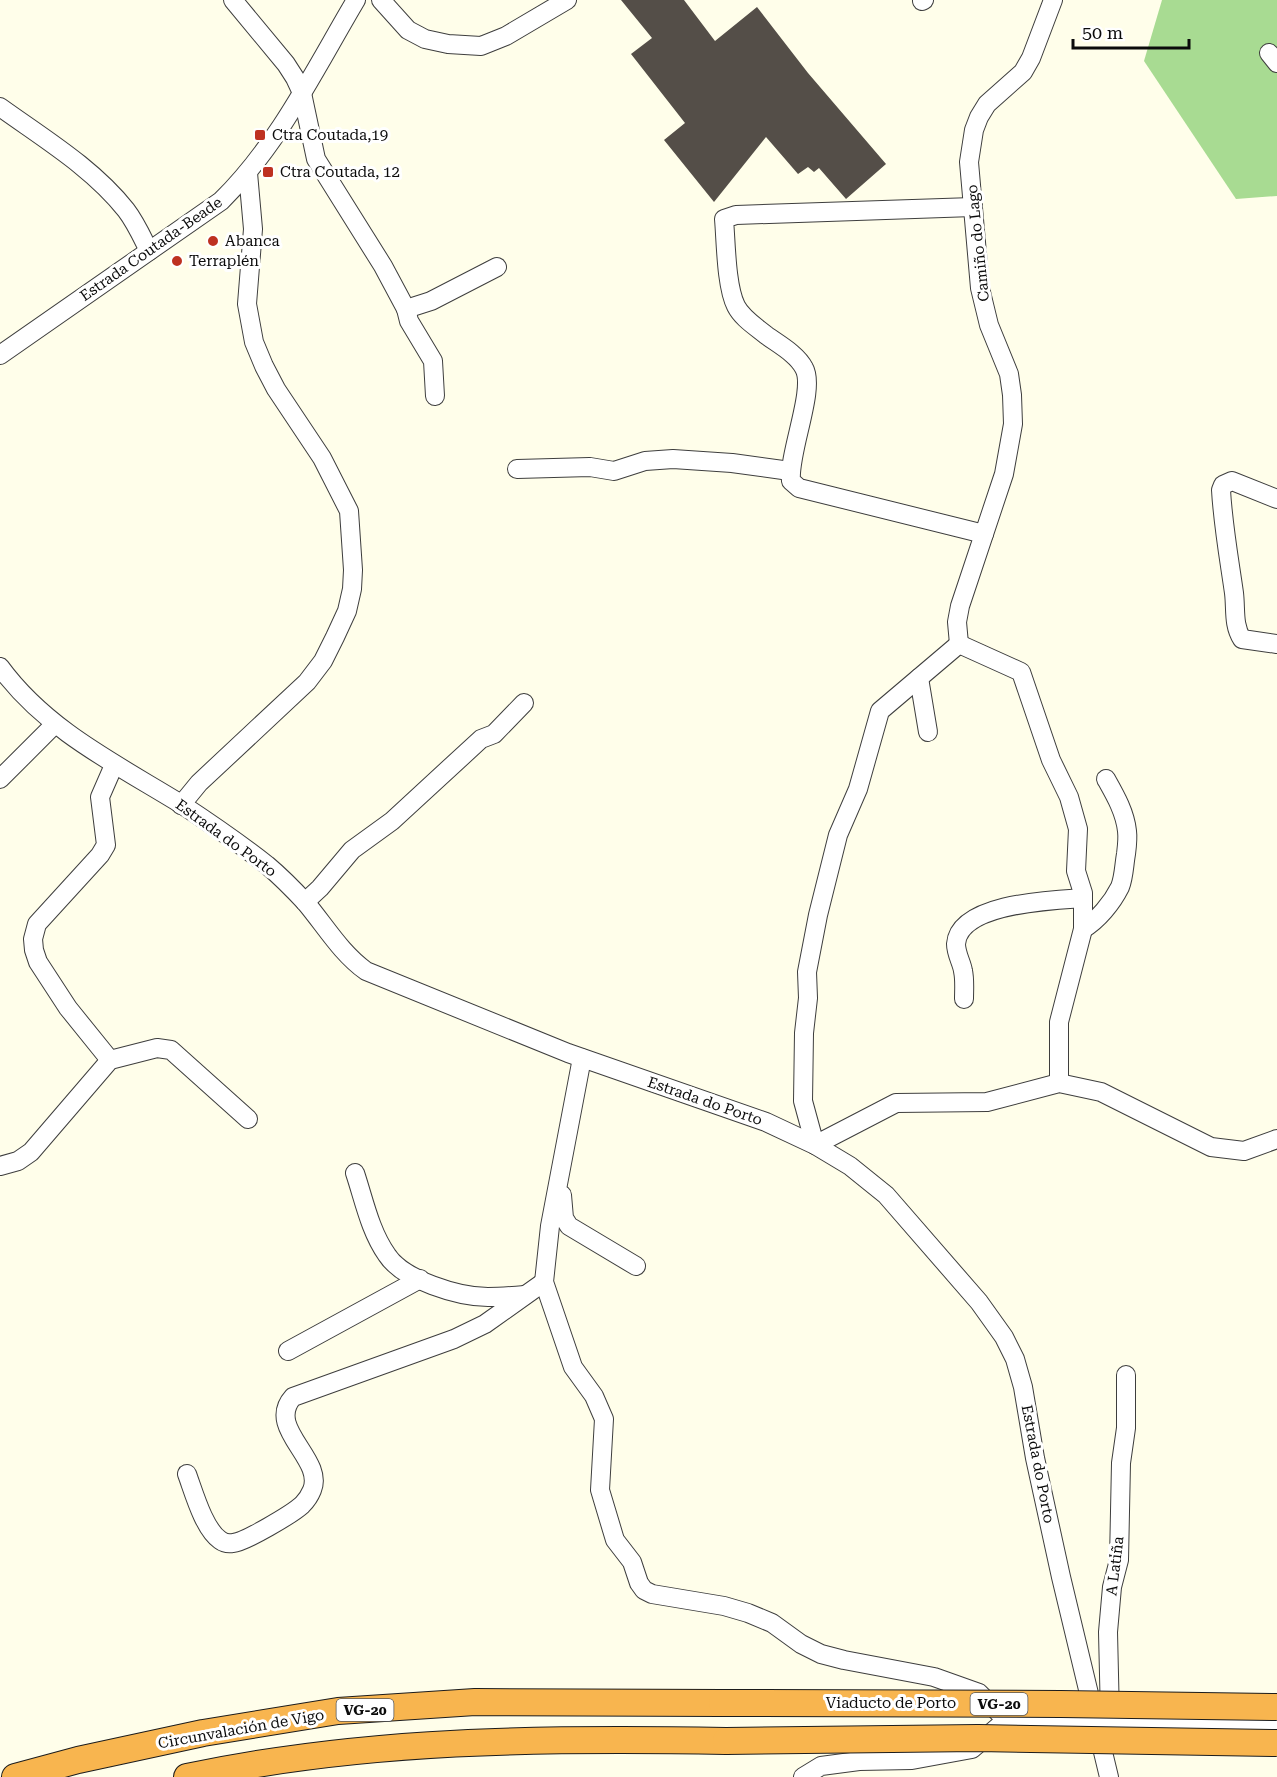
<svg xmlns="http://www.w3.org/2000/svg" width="1277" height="1777" font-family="'Roboto Serif',serif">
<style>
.forest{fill:#a8db92}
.building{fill:#544e48}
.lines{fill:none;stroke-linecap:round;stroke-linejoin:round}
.minor-casing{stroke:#3e3e3e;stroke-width:20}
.highway-casing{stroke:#1c1c1c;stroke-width:28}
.minor{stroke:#fff;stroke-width:18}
.highway{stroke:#f8b54f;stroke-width:26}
.highway-bridge-casing{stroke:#1c1c1c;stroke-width:28;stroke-linecap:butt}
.highway-bridge{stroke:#f8b54f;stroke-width:26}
.poi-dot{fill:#be3121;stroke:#fff;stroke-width:2}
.labels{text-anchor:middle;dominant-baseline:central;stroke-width:6;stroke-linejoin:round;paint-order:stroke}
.shield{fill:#fff;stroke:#545454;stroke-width:1.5}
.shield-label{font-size:14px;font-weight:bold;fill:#0b0b0b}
.poi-label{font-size:15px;fill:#0b0b0b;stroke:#fff;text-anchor:start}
.street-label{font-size:15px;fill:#0b0b0b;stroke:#fff}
</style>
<rect width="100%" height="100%" fill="#fffeea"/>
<!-- forest -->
<polygon class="forest" points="1162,0 1277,0 1277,196 1236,199 1144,61"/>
<!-- building -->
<polygon class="building" points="621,0 684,0 715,41 757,7 808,73 886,164 846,199 819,168 814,172 808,167 798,174 766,137 714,202 664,140 685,123 631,54 652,38"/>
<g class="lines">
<!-- minor casing -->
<g class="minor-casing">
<g id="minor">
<polyline points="233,0 286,64 295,78 302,93 316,159 383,266 406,309 431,301 497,267"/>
<polyline points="381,0 408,30 425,39 448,44 481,46 506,36 567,0"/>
<polyline points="922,1 924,0"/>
<polyline points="1269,53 1277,63"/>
<path d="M0 107C43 138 93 168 126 210 136 223 142 237 149 251"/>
<path d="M973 207 736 215 724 219C726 242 726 286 736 306 742 318 755 326 766 335 778 344 797 354 804 368 816 389 788 453 791 481L799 488 984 534"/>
<polyline points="406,309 409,321 433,361 435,396"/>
<path d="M0 355 221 201C279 144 315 69 356 0"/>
<polyline points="517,469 590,467 614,471 645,461 673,459 732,463 790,471"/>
<path d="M1277 499 1232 481 1223 485 1221 490C1223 525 1229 558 1234 593 1236 609 1233 625 1242 639L1277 644"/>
<polyline points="959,644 880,711 858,789 838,835 818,915 807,972 808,998 804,1033 803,1101 815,1145 896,1103 987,1102 1059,1083 1101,1092 1211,1147 1244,1151 1277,1139"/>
<polyline points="959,644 957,622 960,606 1004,474 1013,424 1012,395 1009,374 989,325 980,288 969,162 974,130 979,117 987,104 1023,72 1031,58 1053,0"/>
<polyline points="959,644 1021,672 1051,760 1069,797 1078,829 1076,871 1083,893 1083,929 1059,1022 1059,1083"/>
<path d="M0 667C46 730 116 764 181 804 210 823 239 843 267 865 280 876 294 890 306 903 326 927 341 953 366 971L568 1053 766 1122 815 1145 850 1166 886 1195 979 1302 1004 1337 1015 1359 1023 1387 1035 1458 1061 1577 1109 1777"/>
<polyline points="919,678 928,732"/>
<polyline points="0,779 55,724"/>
<polyline points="181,805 199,783 307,682 323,661 335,637 347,611 352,589 353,570 349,511 322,458 276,389 264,366 254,342 247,304 253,229 248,173"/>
<polyline points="305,902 320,888 352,850 392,821 481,739 494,734 524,703"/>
<path d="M1083 929C1098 920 1112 903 1120 887 1124 877 1124 865 1126 854 1127 846 1128 839 1127 831 1125 812 1115 795 1106 779"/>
<path d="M964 999C964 990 965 980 963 971 962 963 956 954 956 944 959 903 1053 900 1083 898"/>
<polyline points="582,1058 550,1226 544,1282 573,1367 594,1396 604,1419 600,1490 615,1540 632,1562 639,1583 644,1590 652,1594 724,1606 748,1613 772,1623 801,1644 821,1654 844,1660 934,1677 979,1693 1006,1720"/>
<polyline points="110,1060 68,1008 38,962 34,950 33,939 37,924 100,855 106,845 100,797 114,765"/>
<polyline points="0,1166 18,1161 31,1152 110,1060 157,1048 171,1050 248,1119"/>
<path d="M355 1173C364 1200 370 1231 387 1255 403 1280 459 1297 488 1297 500 1297 513 1296 525 1295"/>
<polyline points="562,1195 564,1218 569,1226 636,1266"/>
<polyline points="288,1351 420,1279"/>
<path d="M187 1474C194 1493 204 1529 220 1540 224 1543 228 1544 233 1543 245 1542 292 1514 302 1505 305 1502 310 1495 312 1490 325 1459 265 1428 293 1397L454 1339 485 1324 544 1282"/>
<polyline points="1110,1717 1108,1632 1112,1587 1119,1560 1121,1463 1126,1428 1126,1375"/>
<polyline points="803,1777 821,1766 859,1761 912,1760 972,1749 1006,1720 1277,1725"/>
</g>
</g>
<!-- highway casing -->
<g class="highway-casing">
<g id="highway">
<polyline points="15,1777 78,1760 203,1733 338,1711 475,1702 722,1703"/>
<path d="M187 1777C366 1739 544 1738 726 1741"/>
</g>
</g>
<!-- minor -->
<use href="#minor" class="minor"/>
<!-- highway -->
<use href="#highway" class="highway"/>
<!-- highway-bridge casing -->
<g class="highway-bridge-casing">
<g id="highway-bridge">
<polyline points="722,1703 1061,1704 1277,1707"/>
<polyline points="726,1741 978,1738 1277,1743"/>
</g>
</g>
<!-- highway-bridge -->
<use href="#highway-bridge" class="highway-bridge"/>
</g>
<!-- markers -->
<g class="poi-dot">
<rect x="254" y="129" width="12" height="12" rx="3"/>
<rect x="262" y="166" width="12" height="12" rx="3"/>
<circle cx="213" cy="241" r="6"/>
<circle cx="177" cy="261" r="6"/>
</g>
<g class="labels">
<!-- shield labels -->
<g class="shield">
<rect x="970.5" y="1693" width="57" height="22" rx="4.5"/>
<rect x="336.5" y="1699" width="57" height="22" rx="4.5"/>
</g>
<g class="shield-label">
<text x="999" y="1704">VG-20</text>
<text x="365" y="1710">VG-20</text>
</g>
<!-- poi labels -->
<g class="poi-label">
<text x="272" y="135">Ctra Coutada,19</text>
<text x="280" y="172">Ctra Coutada, 12</text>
<text x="225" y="241">Abanca</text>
<text x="189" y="261">Terraplén</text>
</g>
<!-- street labels -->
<g class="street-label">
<text transform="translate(978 243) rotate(-96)">Camiño do Lago</text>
<text transform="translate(151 249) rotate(-35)">Estrada Coutada-Beade</text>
<text transform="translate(226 838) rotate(36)">Estrada do Porto</text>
<text transform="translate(705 1101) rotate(19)">Estrada do Porto</text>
<text transform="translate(1038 1464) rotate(79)">Estrada do Porto</text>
<text transform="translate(1115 1566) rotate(-83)">A Latiña</text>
<text x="891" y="1703">Viaducto de Porto</text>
<text transform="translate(241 1729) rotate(-10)">Circunvalación de Vigo</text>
</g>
</g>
<!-- scale -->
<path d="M1073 39v9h116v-9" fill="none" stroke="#0b0b0b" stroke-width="3"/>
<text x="1082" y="39" font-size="18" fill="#0b0b0b" stroke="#ffffff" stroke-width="4.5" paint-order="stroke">50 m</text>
</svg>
